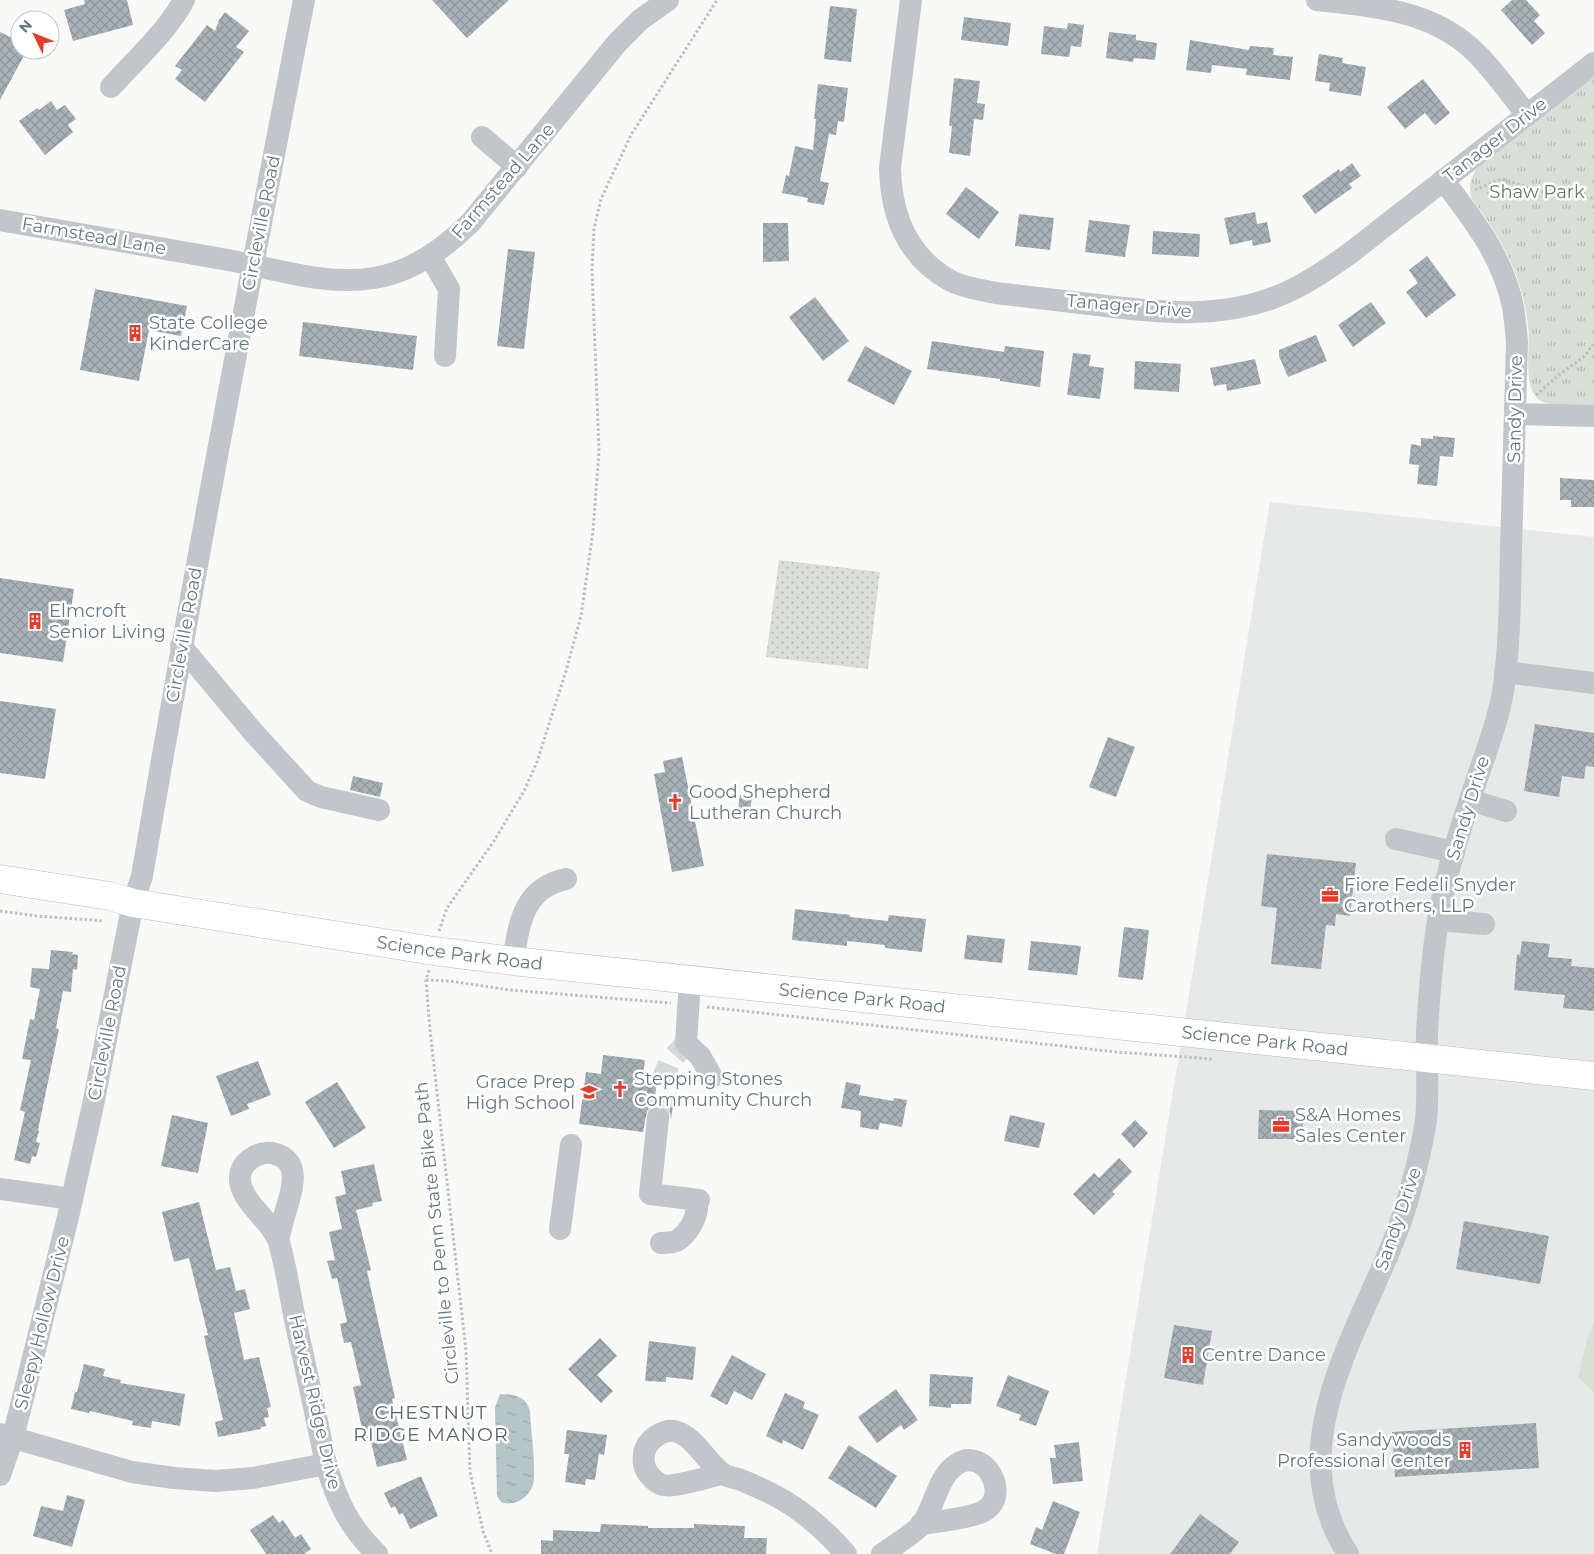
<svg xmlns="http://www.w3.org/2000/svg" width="1594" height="1554" font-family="Montserrat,sans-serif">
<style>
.built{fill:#e7e9e8}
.grass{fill:#daded6}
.park{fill:url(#park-tufts)}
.garden{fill:url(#garden-dots)}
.water{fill:url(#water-ripples)}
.building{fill:url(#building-cross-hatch)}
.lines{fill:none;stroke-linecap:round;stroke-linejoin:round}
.minor-tunnel{stroke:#d4d9da;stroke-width:22;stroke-dasharray:22 11;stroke-linecap:butt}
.major-casing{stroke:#b3babe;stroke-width:29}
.path{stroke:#babfc1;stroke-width:3;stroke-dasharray:2.5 2.5;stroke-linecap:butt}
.minor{stroke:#c0c6c9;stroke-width:22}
.major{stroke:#fff;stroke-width:28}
.labels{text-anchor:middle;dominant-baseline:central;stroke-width:5;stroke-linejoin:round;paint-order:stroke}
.street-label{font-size:18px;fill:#637983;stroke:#fff}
.park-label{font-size:18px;fill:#6a7a62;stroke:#fff}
.poi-label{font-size:18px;fill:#637983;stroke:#fff;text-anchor:start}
.neighbourhood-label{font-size:19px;letter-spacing:1px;fill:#55666d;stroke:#fff}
</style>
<defs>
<pattern id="park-tufts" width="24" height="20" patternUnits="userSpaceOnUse" patternTransform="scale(1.25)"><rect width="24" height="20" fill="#daded6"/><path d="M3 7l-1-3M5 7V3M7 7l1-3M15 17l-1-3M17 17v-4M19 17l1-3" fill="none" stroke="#b4b9b3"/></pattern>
<pattern id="garden-dots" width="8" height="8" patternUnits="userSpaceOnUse" patternTransform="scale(1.25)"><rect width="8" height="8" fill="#daded6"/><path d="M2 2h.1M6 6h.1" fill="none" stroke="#b4b9b3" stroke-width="1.8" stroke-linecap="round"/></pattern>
<pattern id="water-ripples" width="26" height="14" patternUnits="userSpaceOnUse" patternTransform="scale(1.25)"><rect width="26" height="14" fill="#b6c6c8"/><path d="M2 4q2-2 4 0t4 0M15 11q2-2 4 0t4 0" fill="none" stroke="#98a6a8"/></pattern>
<pattern id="building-cross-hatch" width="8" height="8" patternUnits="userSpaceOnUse" patternTransform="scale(1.25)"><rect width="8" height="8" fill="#a6b2b7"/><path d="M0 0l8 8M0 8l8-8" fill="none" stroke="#8b969a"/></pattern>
</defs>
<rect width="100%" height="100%" fill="#f9f9f7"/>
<!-- built -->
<polygon class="built" points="1270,502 1594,537 1594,1554 1097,1554"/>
<!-- grass -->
<polygon class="grass" points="1594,1324 1594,1392 1578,1377 1588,1336"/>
<!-- park -->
<path class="park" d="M1594 77V406C1580 405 1549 408 1538 399 1522 384 1531 346 1528 325 1522 275 1502 239 1472 199 1468 186 1470 179 1477 168Z"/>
<!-- garden -->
<polygon class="garden" points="779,560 880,572 868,669 766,657"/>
<!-- water -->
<path class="water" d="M500 1394C516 1395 525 1396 530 1411 531 1433 535 1457 534 1479 533 1495 516 1508 501 1502L497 1496 495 1407Z"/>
<!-- building -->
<g class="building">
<polygon points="84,0 127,0 133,25 73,41 64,10 85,4"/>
<polygon points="432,0 509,0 467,38"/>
<polygon points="1512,0 1526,0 1540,15 1534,21 1545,33 1532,45 1501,10"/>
<polygon points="830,6 857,9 851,62 824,59"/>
<polygon points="225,12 249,31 236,47 244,52 205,102 175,79 182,70 175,66 207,25 215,31 219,20"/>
<polygon points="964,17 1011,23 1008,46 961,40"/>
<polygon points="1068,23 1084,25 1081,47 1071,46 1069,57 1041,54 1044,26 1067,29"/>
<polygon points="0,32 20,42 20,50 27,50 0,100"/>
<polygon points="1109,32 1136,35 1136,40 1157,43 1155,60 1134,58 1133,62 1106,58"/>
<polygon points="1190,40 1249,50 1250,46 1274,48 1273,55 1293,57 1290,80 1246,75 1247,69 1212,65 1211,73 1186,70"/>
<polygon points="1319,54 1343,58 1342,63 1366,67 1361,96 1329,91 1330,83 1315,81"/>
<polygon points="954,78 980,81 977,103 985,104 983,120 974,119 970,156 949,153 952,126 949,126"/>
<polygon points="1423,79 1450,113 1435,125 1425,113 1405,129 1387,107"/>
<polygon points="818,84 848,88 844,122 838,121 836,135 829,134 820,181 829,183 824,205 807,202 808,198 782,193 786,175 789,176 795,146 813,150 816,119 814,119"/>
<polygon points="51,101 57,110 65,105 76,119 68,125 73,132 45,155 19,121 37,108 39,110"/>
<polygon points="1352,163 1361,176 1349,184 1352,188 1315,214 1302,196 1339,169 1340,172"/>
<polygon points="966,187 999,212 979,239 946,214"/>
<polygon points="1255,212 1257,224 1267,222 1271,242 1253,246 1252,240 1230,245 1224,218"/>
<polygon points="1019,214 1054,218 1050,250 1015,246"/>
<polygon points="1089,220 1130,225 1125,257 1085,252"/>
<polygon points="763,223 788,223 789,261 763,262"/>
<polygon points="1153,231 1200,234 1199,257 1152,254"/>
<polygon points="508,249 535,252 524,349 497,346"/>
<polygon points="1427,256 1456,295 1426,318 1406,292 1418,283 1409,270"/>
<polygon points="95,289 187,306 181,336 149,330 139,381 80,370"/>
<polygon points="815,297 849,341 823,361 789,317"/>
<polygon points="1371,302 1386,323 1353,347 1338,325"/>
<polygon points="303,322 417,336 413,370 299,356"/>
<polygon points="1316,335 1327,361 1288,377 1279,356 1279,350"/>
<polygon points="932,341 1004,352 1005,346 1044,351 1040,387 1000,381 1000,379 927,369"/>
<polygon points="865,346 912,371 894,405 847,381"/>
<polygon points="1073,353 1091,355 1089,366 1104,368 1100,399 1067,395"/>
<polygon points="1255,359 1261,384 1227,391 1226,384 1214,386 1210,368"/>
<polygon points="1135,361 1181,364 1179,392 1134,389"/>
<polygon points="1433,436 1455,438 1453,457 1440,456 1437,486 1417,484 1419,465 1409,464 1411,444 1421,446 1421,438 1433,439"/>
<polygon points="1560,478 1594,480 1594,507 1571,507 1571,500 1560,500"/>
<polygon points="0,578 74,589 63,662 0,653"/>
<polygon points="0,701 56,709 45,779 0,773"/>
<polygon points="1535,724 1594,733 1594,767 1586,766 1584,779 1562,776 1559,797 1524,791"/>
<polygon points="1108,737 1135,747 1116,797 1089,787"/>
<polygon points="682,757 704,866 672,872 654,774 665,772 663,761"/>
<polygon points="353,776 383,783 380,797 350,790"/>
<polygon points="740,795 752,797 750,811 738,809"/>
<polygon points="1267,854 1356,863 1350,916 1336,914 1335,926 1326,925 1321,969 1271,964 1277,908 1261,906"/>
<polygon points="795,909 850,915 850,917 888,921 889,915 926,919 922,952 885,948 885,945 847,941 847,946 792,940"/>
<polygon points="1124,927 1149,930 1143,980 1118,977"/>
<polygon points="967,935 1005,939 1002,963 964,959"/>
<polygon points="1031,941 1081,946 1077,975 1028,970"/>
<polygon points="1522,941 1550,944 1548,957 1572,959 1571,966 1594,968 1594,1011 1563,1008 1565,995 1514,990 1517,954 1520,955"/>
<polygon points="51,950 73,952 72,954 78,955 77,970 73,969 71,992 63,991 56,1028 59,1029 38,1130 39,1131 36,1142 40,1143 36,1157 32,1156 30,1164 14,1160 25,1112 20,1110 31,1060 22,1059 30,1019 34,1020 40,989 30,987 32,968 49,969"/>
<polygon points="603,1055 645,1060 642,1080 657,1082 655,1097 674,1099 671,1119 670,1113 666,1108 659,1105 652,1106 647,1111 643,1132 579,1124 586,1072 601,1074"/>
<polygon points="258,1061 271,1095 247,1104 249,1109 231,1116 216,1076"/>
<polygon points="337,1082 366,1128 334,1148 305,1102"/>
<polygon points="846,1082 861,1085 859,1095 893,1101 894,1098 907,1100 902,1127 880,1123 878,1130 860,1127 861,1111 841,1108"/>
<polygon points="1259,1110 1303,1111 1303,1139 1258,1139"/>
<polygon points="172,1115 208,1123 198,1173 161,1166"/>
<polygon points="1010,1115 1045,1123 1039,1148 1004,1141"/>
<polygon points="1135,1120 1148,1133 1134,1148 1121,1134"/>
<polygon points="1119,1158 1132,1172 1112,1192 1115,1194 1094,1215 1073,1194 1094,1173 1099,1178"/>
<polygon points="374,1164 382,1201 372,1203 373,1206 356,1210 371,1270 367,1271 395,1398 392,1399 407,1460 377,1467 370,1438 364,1439 361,1424 353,1387 361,1385 351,1342 344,1343 340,1324 347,1322 337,1278 332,1279 327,1261 335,1260 329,1232 342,1229 335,1197 346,1194 341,1171"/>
<polygon points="199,1202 216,1270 230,1267 236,1291 245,1289 250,1309 234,1313 244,1360 259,1357 271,1407 267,1408 269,1417 264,1418 266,1426 261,1427 261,1429 218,1437 215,1422 223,1420 204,1336 208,1335 189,1258 174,1262 162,1212"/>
<polygon points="1464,1221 1549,1236 1540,1284 1456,1269"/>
<polygon points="1174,1325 1212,1331 1203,1385 1164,1378"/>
<polygon points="600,1338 617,1356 597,1375 613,1391 601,1403 568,1369"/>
<polygon points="649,1341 696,1347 693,1380 666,1377 666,1382 645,1381"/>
<polygon points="732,1355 766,1374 752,1400 734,1391 727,1405 710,1396"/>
<polygon points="84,1364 105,1369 103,1376 121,1380 120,1383 185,1394 180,1426 152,1421 151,1428 132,1425 133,1421 90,1411 89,1413 71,1409 75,1392 77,1392"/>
<polygon points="930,1374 973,1377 971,1404 951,1404 951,1408 929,1406"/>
<polygon points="1008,1375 1049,1391 1036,1426 1019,1420 1021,1415 996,1406"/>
<polygon points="896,1389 918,1420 904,1430 901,1425 877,1443 858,1417"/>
<polygon points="785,1393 805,1402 803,1408 819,1415 803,1450 783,1440 782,1444 766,1436"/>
<polygon points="1536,1423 1539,1468 1395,1477 1392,1432"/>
<polygon points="567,1430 607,1435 604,1455 599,1454 595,1480 586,1479 585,1485 565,1482 569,1454 564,1454"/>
<polygon points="1079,1442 1083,1481 1053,1484 1050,1458 1056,1458 1054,1445"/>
<polygon points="849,1445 897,1476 876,1508 828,1478"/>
<polygon points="421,1476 438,1516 410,1529 403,1513 399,1515 395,1506 391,1508 384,1493"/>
<polygon points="67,1495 85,1500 72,1547 33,1536 41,1506 63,1511"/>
<polygon points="1053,1501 1080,1512 1064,1554 1056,1554 1030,1544 1036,1527 1042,1530"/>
<polygon points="1200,1514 1239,1542 1230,1554 1170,1554"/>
<polygon points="273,1515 279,1523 283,1520 295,1538 301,1534 311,1549 304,1554 266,1554 250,1530"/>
<polygon points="601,1524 648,1526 648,1528 694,1528 694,1524 745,1526 744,1538 767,1538 766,1554 541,1554 541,1540 553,1541 553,1530 600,1532"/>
</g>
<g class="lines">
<!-- minor-tunnel -->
<polyline class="minor-tunnel" points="658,1118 663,1078 670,1061 686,1043"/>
<!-- major casing -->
<g class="major-casing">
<g id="major">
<path id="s1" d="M0 879 110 896 133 903 434 951 513 961 1594 1076"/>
</g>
</g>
<!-- path -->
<g class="path">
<polyline points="1475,190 1501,179 1547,193 1563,196 1594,198"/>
<polyline points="1536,395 1560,374 1585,356 1594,343"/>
<polyline points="0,911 37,916 104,921"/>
<polyline points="439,931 447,908 494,841 524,791 537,762 566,671 581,616 593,531 599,451 592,269 594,229 601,199 631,135 717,0"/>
<polyline points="429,970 426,980 430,1030 466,1351 470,1472 483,1531 492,1554"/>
<polyline points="426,980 450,981 510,990 671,1003"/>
<polyline points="707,1007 1116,1052 1213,1059"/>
</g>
<!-- minor -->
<g class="minor">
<path d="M911 0 890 168C891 216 907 257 951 281 965 288 981 290 996 293 1030 297 1064 301 1098 305 1161 313 1225 320 1285 293 1308 283 1329 268 1349 254L1594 63"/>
<path d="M1317 0C1377 7 1437 10 1481 58 1497 75 1512 96 1527 115"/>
<path d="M111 87C136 59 166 33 184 0"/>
<polyline points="482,137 517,167"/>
<path d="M0 220C76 234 152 246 228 260 276 269 325 286 374 278 412 272 445 248 471 222L617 43 640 20 668 0"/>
<polyline points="430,256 449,289 445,356"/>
<polyline points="1515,414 1594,416"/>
<polyline points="181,646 254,733 307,791 321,797 379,810"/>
<polyline points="1505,672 1594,683"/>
<polyline points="1470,800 1506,811"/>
<polyline points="1396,839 1454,852"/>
<polyline points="1438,920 1484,924"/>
<path d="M513 961C519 924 523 888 566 879"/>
<polyline points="690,980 686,1043 700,1056 712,1077"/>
<polyline points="658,1118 650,1194 699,1200"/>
<polyline points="0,1189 72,1199"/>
<polyline points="560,1229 571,1145"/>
<path d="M278 1239C281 1229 283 1219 286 1210 292 1190 303 1160 272 1153 257 1151 240 1163 240 1178 239 1201 273 1222 279 1242 286 1267 290 1294 295 1320 306 1368 316 1416 326 1464 337 1501 349 1527 377 1554"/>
<path d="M661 1243C666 1243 673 1243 678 1240 688 1233 695 1221 697 1209"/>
<polyline points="0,1434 132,1472 174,1478 215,1481 253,1478 326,1464"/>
<path d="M723 1474C710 1476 674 1488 663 1485 656 1483 649 1476 646 1470 642 1462 643 1451 648 1444 653 1437 665 1429 674 1431 693 1434 708 1464 723 1474 728 1477 735 1478 741 1480 751 1484 762 1489 772 1494 800 1508 826 1531 846 1554"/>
<path d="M0 1475 13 1437 27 1382 68 1217 93 1105 133 903 142 876C192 583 247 292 304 0"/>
<path d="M882 1554C892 1547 915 1533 922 1524 935 1506 937 1477 957 1464 985 1446 1013 1497 982 1512 967 1519 939 1521 921 1524"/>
<path d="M1348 1554C1275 1442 1366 1324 1402 1218 1412 1186 1421 1153 1426 1120 1429 1091 1426 1062 1427 1033 1429 996 1432 957 1438 921 1446 871 1462 823 1478 776 1487 749 1498 721 1503 692 1510 645 1510 596 1511 549 1513 480 1515 411 1517 342 1516 331 1515 319 1513 307 1503 257 1473 219 1443 180"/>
</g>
<!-- major -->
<use href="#major" class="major"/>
</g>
<!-- icons -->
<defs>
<g id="building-bare" transform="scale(1.35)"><path d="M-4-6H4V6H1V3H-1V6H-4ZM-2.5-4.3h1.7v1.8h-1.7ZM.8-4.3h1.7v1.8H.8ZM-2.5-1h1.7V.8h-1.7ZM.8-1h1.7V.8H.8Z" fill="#e93b27" stroke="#fff" stroke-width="2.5" paint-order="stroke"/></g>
<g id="church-bare" transform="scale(1.35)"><path d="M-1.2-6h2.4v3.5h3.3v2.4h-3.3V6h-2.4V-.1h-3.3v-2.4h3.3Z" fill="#e93b27" stroke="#fff" stroke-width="2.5" paint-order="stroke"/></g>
<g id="office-bare" transform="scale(1.35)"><path d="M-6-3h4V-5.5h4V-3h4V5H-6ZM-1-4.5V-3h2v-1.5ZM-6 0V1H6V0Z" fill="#e93b27" stroke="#fff" stroke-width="2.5" paint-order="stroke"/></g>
<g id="school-bare" transform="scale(1.35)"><path d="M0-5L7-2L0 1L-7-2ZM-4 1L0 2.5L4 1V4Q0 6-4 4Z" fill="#e93b27" stroke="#fff" stroke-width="2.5" paint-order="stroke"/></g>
</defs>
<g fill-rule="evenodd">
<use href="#building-bare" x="135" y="333"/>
<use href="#building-bare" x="35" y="621"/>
<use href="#church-bare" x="675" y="802"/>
<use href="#office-bare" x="1330" y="895"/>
<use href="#church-bare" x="620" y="1089"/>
<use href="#school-bare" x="589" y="1092"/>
<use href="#office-bare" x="1281" y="1125"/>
<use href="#building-bare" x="1188" y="1355"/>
<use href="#building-bare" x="1465" y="1450"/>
</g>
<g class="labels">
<!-- street labels -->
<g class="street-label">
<text transform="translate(1495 140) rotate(-38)">Tanager Drive</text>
<text transform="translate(503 181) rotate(-49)">Farmstead Lane</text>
<text transform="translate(261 223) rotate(-79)">Circleville Road</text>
<text transform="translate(94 236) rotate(10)">Farmstead Lane</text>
<text transform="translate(1129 306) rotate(5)">Tanager Drive</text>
<text transform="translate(1515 409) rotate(-89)">Sandy Drive</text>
<text transform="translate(184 635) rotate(-80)">Circleville Road</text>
<text transform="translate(1468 808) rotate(-73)">Sandy Drive</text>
<text stroke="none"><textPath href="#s1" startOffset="466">Science Park Road</textPath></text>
<text stroke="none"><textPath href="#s1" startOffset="871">Science Park Road</textPath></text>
<text transform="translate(107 1033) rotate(-79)">Circleville Road</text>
<text stroke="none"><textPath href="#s1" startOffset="1276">Science Park Road</textPath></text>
<text transform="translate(1398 1219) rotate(-71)">Sandy Drive</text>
<text transform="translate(437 1233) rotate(-96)">Circleville to Penn State Bike Path</text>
<text transform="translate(42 1323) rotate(-76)">Sleepy Hollow Drive</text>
<text transform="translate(315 1402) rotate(77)">Harvest Ridge Drive</text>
</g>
<!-- park labels -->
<g class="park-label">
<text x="1537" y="192">Shaw Park</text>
</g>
<!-- poi labels -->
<g class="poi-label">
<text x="149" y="323">State College<tspan x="149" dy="21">KinderCare</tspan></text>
<text x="49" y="611">Elmcroft<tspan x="49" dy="21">Senior Living</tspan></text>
<text x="689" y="792">Good Shepherd<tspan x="689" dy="21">Lutheran Church</tspan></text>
<text x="1344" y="885">Fiore Fedeli Snyder<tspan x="1344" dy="21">Carothers, LLP</tspan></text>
<text x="634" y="1079">Stepping Stones<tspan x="634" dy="21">Community Church</tspan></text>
<text x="575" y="1082" text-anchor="end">Grace Prep<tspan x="575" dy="21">High School</tspan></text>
<text x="1295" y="1115">S&amp;A Homes<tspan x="1295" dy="21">Sales Center</tspan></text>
<text x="1202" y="1355">Centre Dance</text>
<text x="1451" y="1440" text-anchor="end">Sandywoods<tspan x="1451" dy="21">Professional Center</tspan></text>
</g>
<!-- neighbourhood labels -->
<g class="neighbourhood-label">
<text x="431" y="1412">CHESTNUT<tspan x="431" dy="22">RIDGE MANOR</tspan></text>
</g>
</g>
<!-- north arrow -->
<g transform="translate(35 35) rotate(313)"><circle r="24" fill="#ffffff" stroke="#c1c9cd"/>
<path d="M0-4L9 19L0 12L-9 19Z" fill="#e93b27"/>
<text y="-8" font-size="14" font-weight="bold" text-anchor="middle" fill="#637983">N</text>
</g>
</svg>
